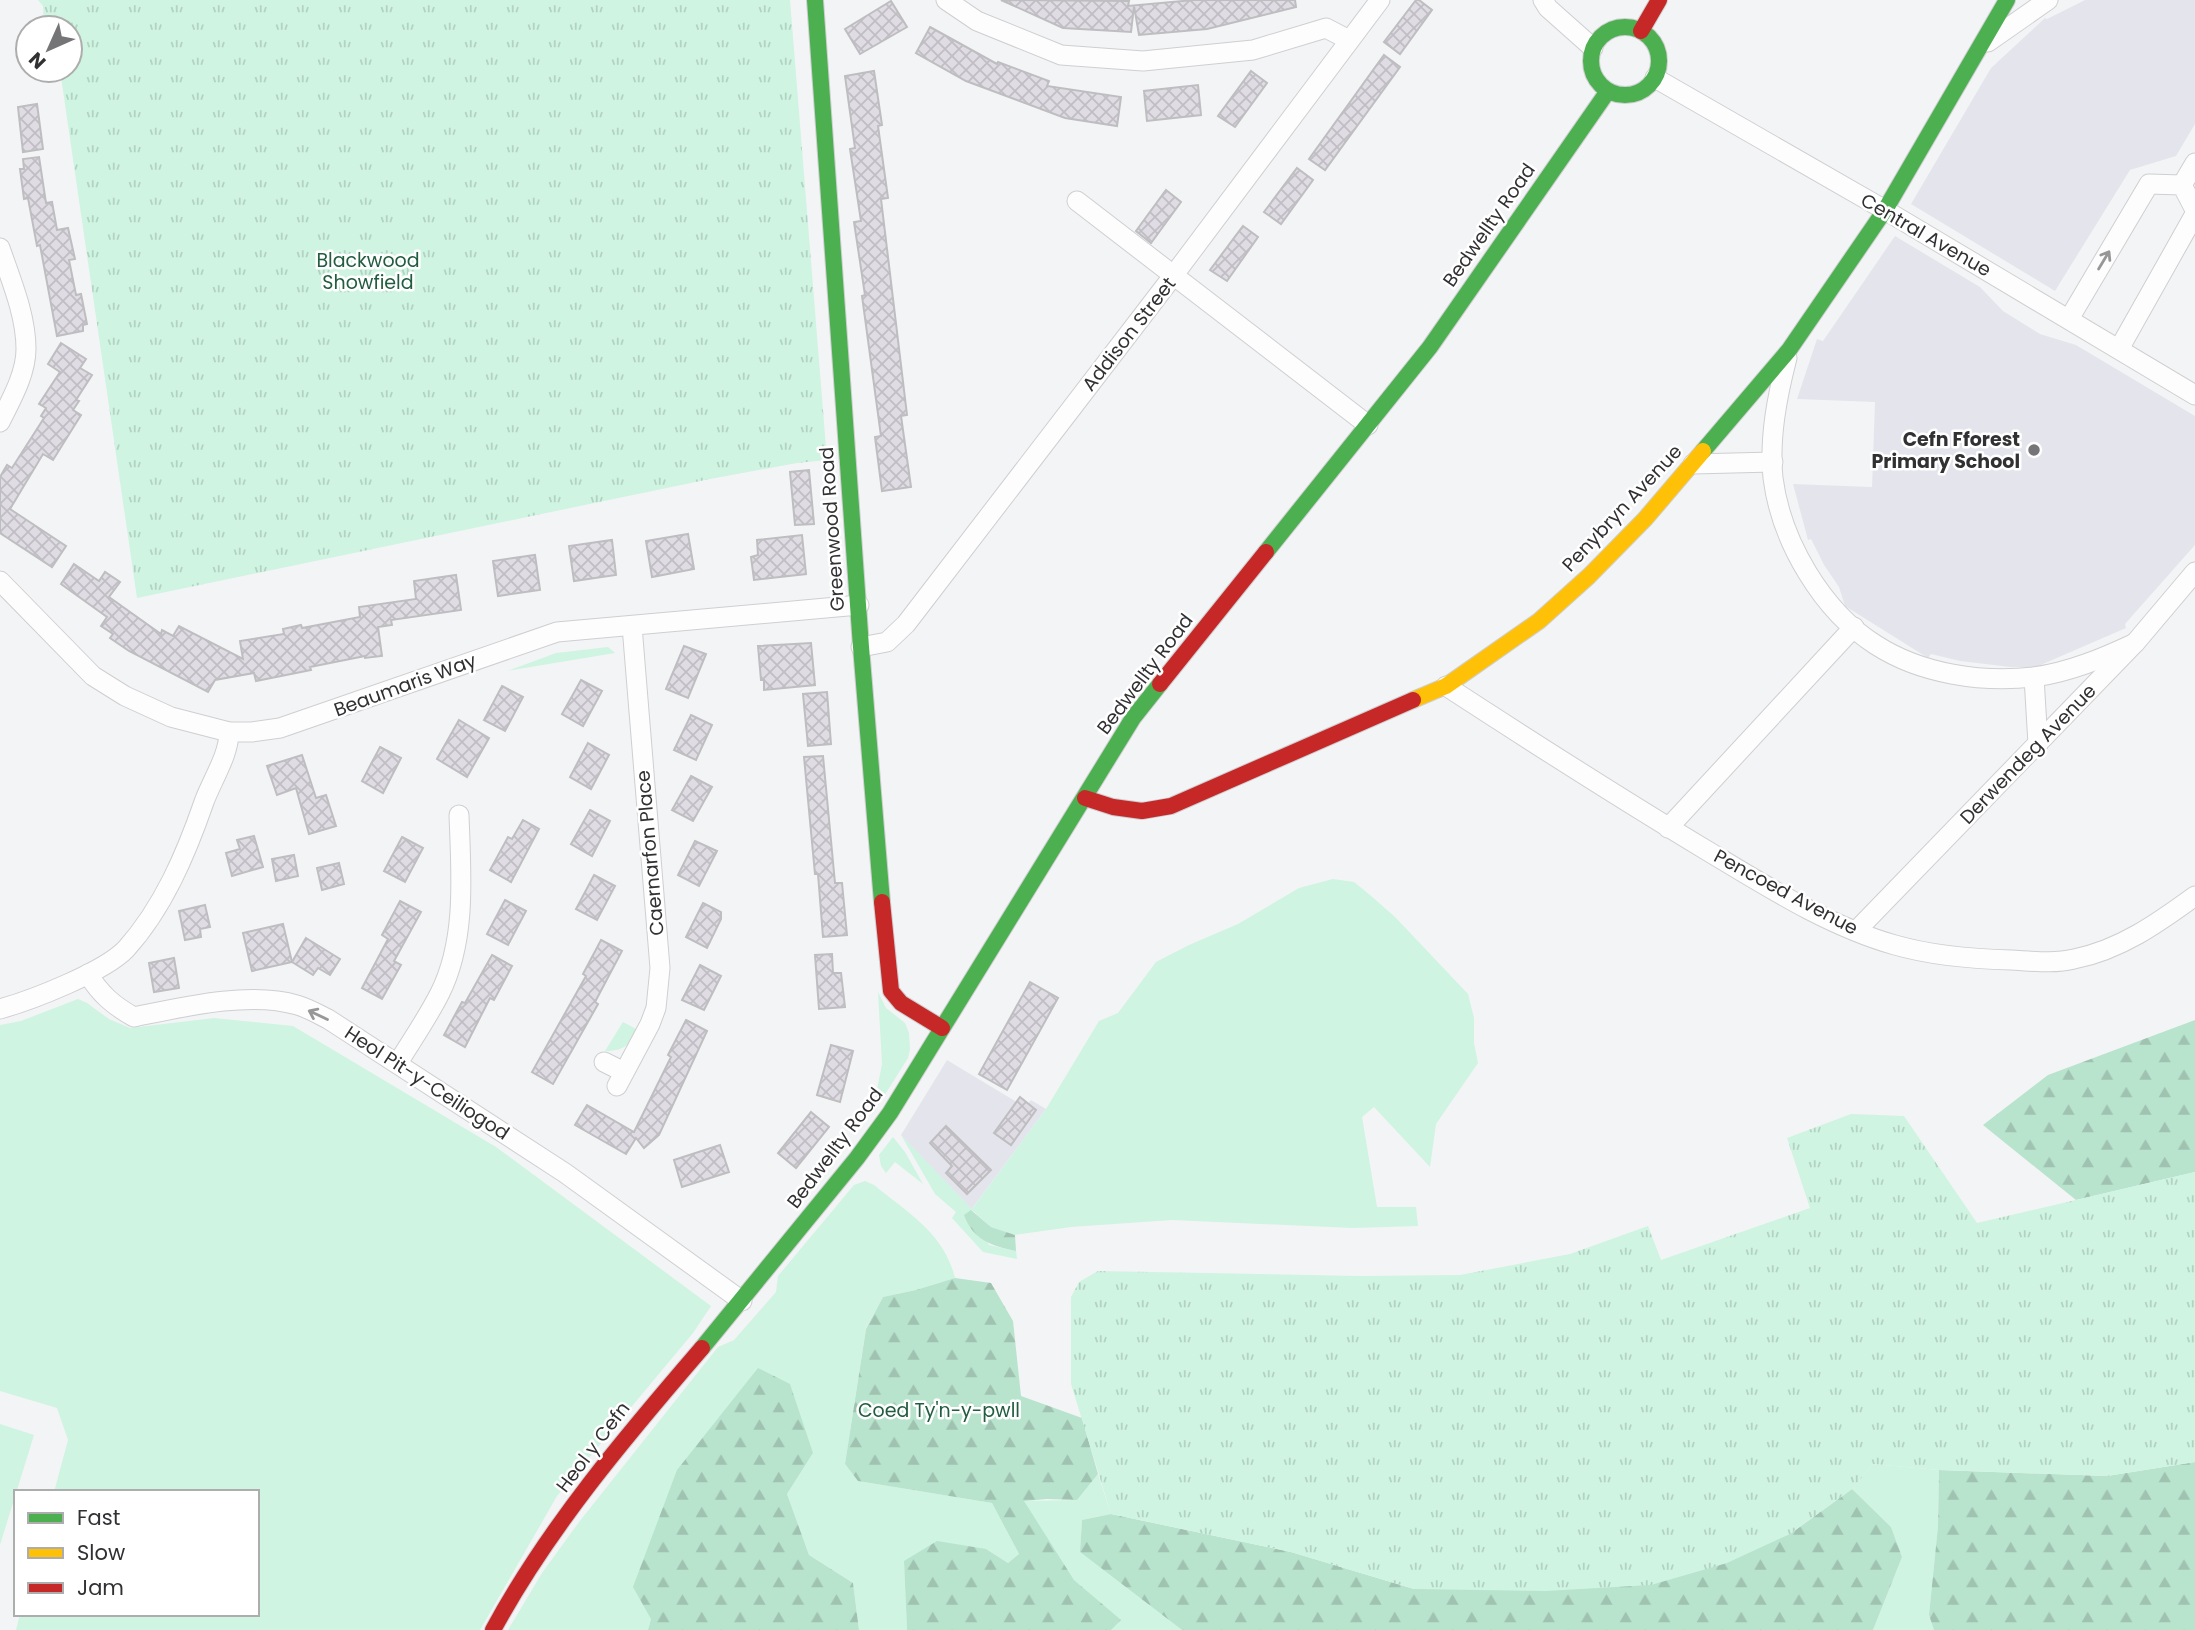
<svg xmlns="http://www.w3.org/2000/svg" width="2195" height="1630" font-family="Poppins,sans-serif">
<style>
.built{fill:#e4e5ec}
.green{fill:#cff4e1}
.forest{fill:url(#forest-firs)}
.park{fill:url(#park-tufts)}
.building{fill:url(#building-cross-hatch);stroke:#bebec0;stroke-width:2}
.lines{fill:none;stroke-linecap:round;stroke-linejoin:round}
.street-casing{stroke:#cfcfd1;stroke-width:21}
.fast-casing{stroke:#cfcfd1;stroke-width:18}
.slow-casing{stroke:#cfcfd1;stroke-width:18}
.jam-casing{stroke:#cfcfd1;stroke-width:18}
.street{stroke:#fdfdfe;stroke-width:19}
.fast{stroke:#4caf50;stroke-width:16}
.slow{stroke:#ffc107;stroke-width:16}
.jam{stroke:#c62828;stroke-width:16}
.oneway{stroke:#979798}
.poi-dot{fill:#757577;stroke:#fff;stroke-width:2.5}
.labels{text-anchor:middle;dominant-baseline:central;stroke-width:5;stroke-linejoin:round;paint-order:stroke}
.street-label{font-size:19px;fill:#313133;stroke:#fff}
.park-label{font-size:19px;fill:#235d41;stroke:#fff}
.poi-label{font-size:19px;font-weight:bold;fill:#313133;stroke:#fff;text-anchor:end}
</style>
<defs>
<pattern id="forest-firs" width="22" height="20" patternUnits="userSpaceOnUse" patternTransform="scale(1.75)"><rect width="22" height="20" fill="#b8e3cd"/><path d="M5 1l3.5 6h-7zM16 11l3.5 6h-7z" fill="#9fc3b0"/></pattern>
<pattern id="park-tufts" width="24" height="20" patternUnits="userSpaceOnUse" patternTransform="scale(1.75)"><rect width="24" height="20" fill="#cff4e1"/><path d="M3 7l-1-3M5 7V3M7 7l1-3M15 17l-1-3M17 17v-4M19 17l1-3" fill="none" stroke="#b2d2c2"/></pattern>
<pattern id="building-cross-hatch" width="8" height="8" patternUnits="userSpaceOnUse" patternTransform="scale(1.75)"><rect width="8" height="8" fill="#e0dce4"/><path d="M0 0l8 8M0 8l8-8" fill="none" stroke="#c1bdc4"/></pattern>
</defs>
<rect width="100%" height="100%" fill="#f3f4f6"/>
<!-- built -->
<g class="built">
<polygon points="2085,0 2195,0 2195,124 2176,156 2130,170 2055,291 1911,204 1991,68 2045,18 2047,19"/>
<polygon points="1895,236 1980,287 2003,311 2040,334 2076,345 2195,416 2195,545 2125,624 2126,628 2036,667 2010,667 1960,661 1931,654 1928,658 1845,606 1839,587 1824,565 1811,539 1808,540 1793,484 1872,487 1875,402 1797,399 1817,339 1823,341"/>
<polygon points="947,1060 1025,1107 1031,1100 1046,1109 971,1210 901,1135"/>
</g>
<!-- green -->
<g class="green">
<polygon points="608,647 615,653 507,671 556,653"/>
<polygon points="1333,879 1354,882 1370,895 1395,917 1468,994 1474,1018 1474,1043 1478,1063 1436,1124 1430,1167 1374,1107 1362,1117 1377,1207 1416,1207 1418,1226 1353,1228 1172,1220 1071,1227 1015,1235 991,1227 972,1210 989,1245 1016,1251 1017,1259 983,1252 952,1218 956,1212 935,1194 901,1135 972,1209 1046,1109 1099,1021 1118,1013 1156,962 1189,945 1238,924 1299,888"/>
<polygon points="878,992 886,1008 905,1023 909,1033 910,1049 908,1058 872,1115 882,1064"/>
<polygon points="78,999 87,1003 109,1019 130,1028 214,1018 293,1026 496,1147 711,1306 693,1333 557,1496 480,1630 16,1630 20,1614 257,1614 257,1492 54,1492 68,1440 57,1408 0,1391 0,1025 21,1021"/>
<path d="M623 1022 638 1030C628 1045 625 1051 605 1051Z"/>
<polygon points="893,1137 905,1152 923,1184 895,1162 886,1173 881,1166 879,1155"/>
<path d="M865 1181 874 1185C908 1213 944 1233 955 1278L916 1290 883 1297 866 1328 845 1464 858 1481 992 1503 1019 1554 1008 1563 986 1549 904 1561 907 1630H859L853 1583 809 1555 787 1494 813 1453 651 1619 648 1630H508L542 1573 579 1522 718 1347 734 1340 776 1292 778 1276 854 1185Z"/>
<polygon points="0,1424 34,1435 0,1545"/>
<polygon points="1873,1464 1939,1470 1938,1526 1929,1615 1934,1630 1873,1630 1902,1557 1891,1527 1852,1489"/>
<polygon points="1098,1474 1111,1514 1082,1520 1080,1552 1182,1630 1111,1630 1120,1620 1074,1580 1023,1501 1077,1500"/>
</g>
<!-- forest -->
<g class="forest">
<polygon points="2195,1020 2195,1172 2076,1200 1983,1125 2048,1075"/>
<path d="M971 1210 991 1227 1015 1235 1016 1251C992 1246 973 1240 964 1215Z"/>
<polygon points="955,1278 991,1283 1013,1321 1021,1396 1082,1418 1098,1474 1077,1500 1047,1499 1024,1501 1074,1580 1121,1620 1111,1630 907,1630 904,1561 937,1541 986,1549 1008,1563 1019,1554 992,1503 858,1481 845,1464 866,1329 883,1297 916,1290"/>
<polygon points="758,1368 790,1384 813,1453 787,1494 809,1555 853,1583 859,1630 648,1630 651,1619 633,1587 677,1470"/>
<polygon points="2195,1462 2195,1630 1934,1630 1929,1615 1938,1526 1939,1470 2107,1476"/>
<polygon points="1852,1489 1891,1527 1902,1557 1873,1630 1182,1630 1080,1552 1082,1520 1111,1514 1291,1552 1414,1589 1790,1534"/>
</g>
<!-- park -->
<g class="park">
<polygon points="38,0 790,0 827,460 797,463 710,479 137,598 60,70 70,70 70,28 44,28 43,6"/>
<polygon points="1851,1114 1904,1116 1977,1223 2195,1172 2195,1462 2107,1476 1939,1470 1873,1464 1852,1489 1790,1534 1727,1563 1651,1585 1546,1591 1414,1589 1291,1552 1111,1514 1071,1384 1071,1297 1079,1282 1098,1271 1359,1276 1460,1275 1570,1254 1648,1226 1661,1260 1810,1208 1787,1138"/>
</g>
<!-- building -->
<g class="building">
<polygon points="1001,0 1129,1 1128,6 1194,0 1295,0 1296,7 1207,29 1139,35 1134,6 1131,32 1063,28"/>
<polygon points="1416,0 1419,0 1432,10 1400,54 1384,42"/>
<polygon points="891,1 907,27 860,54 845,29"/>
<polygon points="930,27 997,64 998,62 1049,81 1047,86 1121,97 1117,126 1065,118 966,81 916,53"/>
<polygon points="1384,55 1400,67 1325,170 1309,159"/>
<polygon points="874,71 882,125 878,126 888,198 881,199 907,415 901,416 911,487 882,491 875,437 881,436 862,296 865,295 854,222 861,221 850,149 855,148 845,76"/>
<polygon points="1251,71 1267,83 1235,127 1218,116"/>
<polygon points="1198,85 1201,115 1147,121 1144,91"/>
<polygon points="37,104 43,149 23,152 18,107"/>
<polygon points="39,157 46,203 52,202 57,230 68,228 75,259 69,260 76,295 81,294 87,324 83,325 83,331 57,336 40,245 37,246 28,198 24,199 20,169 24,169 23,159"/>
<polygon points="1297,168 1313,180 1281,224 1264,212"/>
<polygon points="1166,190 1181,202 1151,243 1136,231"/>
<polygon points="1243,226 1258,237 1227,281 1210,270"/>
<polygon points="61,343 86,359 80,368 92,375 76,400 79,401 73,410 81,415 53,460 43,454 10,509 66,546 52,567 0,533 0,477 7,465 12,468 44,418 41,416 46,408 39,404 60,372 48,364"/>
<polygon points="809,470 814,524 795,525 790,472"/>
<polygon points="688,534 694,569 652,577 646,541"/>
<polygon points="802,535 806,574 754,580 751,557 758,555 757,540"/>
<polygon points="612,540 616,575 574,581 569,546"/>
<polygon points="535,555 540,590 498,596 493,561"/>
<polygon points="74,564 99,581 105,572 120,582 109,597 161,634 162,630 173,636 179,626 243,659 240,641 284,634 283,629 301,625 302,628 360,617 359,607 416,599 414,581 456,575 461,610 391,620 392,625 378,627 382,656 365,658 365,656 310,667 311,670 256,681 254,673 215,680 208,692 129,651 110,638 113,634 101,626 107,617 61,584"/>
<polygon points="811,643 815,685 764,690 764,680 761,680 758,646"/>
<polygon points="684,646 706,654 688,698 666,689"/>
<polygon points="581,680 602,691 583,726 562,714"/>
<polygon points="502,686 523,697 505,731 484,720"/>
<polygon points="827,692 831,744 808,746 803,694"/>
<polygon points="691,715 712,725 696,760 674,750"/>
<polygon points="459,720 489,738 467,777 437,759"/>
<polygon points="588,743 609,755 591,789 570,777"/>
<polygon points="380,747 401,758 383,793 362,781"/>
<polygon points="302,755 316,798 326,795 336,826 309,834 296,788 277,795 267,766"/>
<polygon points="823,756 835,883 842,883 847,935 823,937 818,874 815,874 804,757"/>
<polygon points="691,776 712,787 693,821 672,810"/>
<polygon points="590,810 610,821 592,856 571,844"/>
<polygon points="523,820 539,829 511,882 490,870 508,837 512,839"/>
<polygon points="254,836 263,867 232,876 226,853 240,849 237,840"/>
<polygon points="402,837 423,848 405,882 384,871"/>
<polygon points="695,841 717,851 699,886 678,875"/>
<polygon points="294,855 298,876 276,881 272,859"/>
<polygon points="339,863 344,884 322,890 317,868"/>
<polygon points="594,875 615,886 597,920 576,909"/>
<polygon points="505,900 526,911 508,945 487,934"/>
<polygon points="400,901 421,912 394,961 401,965 382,999 362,988 388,939 382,935"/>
<polygon points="703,903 721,912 721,919 707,948 686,937"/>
<polygon points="205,905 210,927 200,929 201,937 185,940 179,911"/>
<polygon points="283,924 292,962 252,971 243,933"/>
<polygon points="306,938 340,959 330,975 318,968 313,975 292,962"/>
<polygon points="601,940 622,951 595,1002 598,1004 553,1084 532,1072 586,976 583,974"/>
<polygon points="832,954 833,973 841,973 845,1007 819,1009 815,955"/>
<polygon points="492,955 512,966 494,1000 490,998 465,1047 444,1035 462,1002 465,1003"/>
<polygon points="174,958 179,988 154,992 149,963"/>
<polygon points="700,965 721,976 704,1010 682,1000"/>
<polygon points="1030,982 1058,998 1007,1090 979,1074"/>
<polygon points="686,1020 707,1031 659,1135 644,1148 636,1138 626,1154 575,1125 587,1105 634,1132 671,1057 668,1055"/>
<polygon points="831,1045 853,1051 840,1102 817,1095"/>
<polygon points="1020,1097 1036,1110 1011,1145 994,1133"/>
<polygon points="811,1112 829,1127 796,1168 778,1153"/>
<polygon points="946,1126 991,1170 967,1194 946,1173 952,1166 930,1143"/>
<polygon points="720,1145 729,1172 682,1187 674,1160"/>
</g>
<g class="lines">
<!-- street casing -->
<g class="street-casing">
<g id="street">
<polyline points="946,0 977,21 1061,55 1143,61 1253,50 1326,28 1349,40"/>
<polyline points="1543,0 1548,8 1593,48"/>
<polyline points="1988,42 2048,0"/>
<polyline points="1655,78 1885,210 2195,395"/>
<polyline points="2182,185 2195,163"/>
<polyline points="1077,201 1368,425"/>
<path d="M0 248C11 280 26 315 26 349 26 374 11 400 0 422"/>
<polyline points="2069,319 2149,184 2182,185 2195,210"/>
<polyline points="2119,349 2195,214"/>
<path d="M1787 358C1777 397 1769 438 1773 478 1781 541 1822 611 1876 645 1921 674 1982 683 2034 677 2070 672 2103 658 2135 643"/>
<polyline points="1693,464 1773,462"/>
<polyline points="0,581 93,676 125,696 171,717 229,732 252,732 280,728 557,632 859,605"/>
<polyline points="861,647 887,642 906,624 1173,276 1380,0"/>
<polyline points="2034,677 2038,744"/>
<path d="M1446 686C1532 742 1618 797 1706 850 1766 886 1828 926 1895 945 1933 956 1972 959 2011 960 2031 961 2054 964 2074 959 2120 950 2158 923 2195 896"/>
<polyline points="1668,828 1854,627"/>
<polyline points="1856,931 2135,643 2195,572"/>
<path d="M88 974C100 994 114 1006 134 1017 183 1007 249 991 297 1005 308 1008 318 1014 328 1019L565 1173 742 1301"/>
<path d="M0 1009C32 1000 104 972 126 949 163 908 186 854 204 802 212 780 229 755 229 732"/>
<polyline points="604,1062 624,1072"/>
<path d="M398 1063C412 1040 428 1017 440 993 467 939 461 873 459 815"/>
<polyline points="617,1086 650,1024 656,1008 660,968 632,626"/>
</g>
</g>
<!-- fast casing -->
<g class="fast-casing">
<g id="fast">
<polyline points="815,0 861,647 882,902"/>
<circle cx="1625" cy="61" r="34"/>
<polyline points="1703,451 1789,350 1885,210 2007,0"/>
<polyline points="1266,552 1430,347 1608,91"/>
<polyline points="702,1348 857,1158 890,1113 1133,718 1160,684"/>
</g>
</g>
<!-- slow casing -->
<g class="slow-casing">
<polyline id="slow" points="1413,700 1446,686 1539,621 1589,576 1645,519 1703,451"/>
</g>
<!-- jam casing -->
<g class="jam-casing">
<g id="jam">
<polyline points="1641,31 1659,0"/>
<polyline points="1160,684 1266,552"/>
<polyline points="1085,798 1113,807 1142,811 1171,806 1413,700"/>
<polyline points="882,902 891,991 901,1003 942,1028"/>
<path d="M493 1630C548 1528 627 1435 702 1348"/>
</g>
</g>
<!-- street -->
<use href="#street" class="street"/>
<!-- fast -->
<use href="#fast" class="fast"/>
<!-- slow -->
<use href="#slow" class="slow"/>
<!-- jam -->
<use href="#jam" class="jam"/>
</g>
<!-- one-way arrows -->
<defs><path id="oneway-shaft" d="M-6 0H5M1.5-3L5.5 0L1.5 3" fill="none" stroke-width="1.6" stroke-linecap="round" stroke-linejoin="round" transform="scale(1.75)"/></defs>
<g class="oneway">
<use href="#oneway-shaft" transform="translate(2104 260) rotate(-59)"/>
<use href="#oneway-shaft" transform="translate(318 1015) rotate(-155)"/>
</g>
<!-- markers -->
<circle class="poi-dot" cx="2034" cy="450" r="7"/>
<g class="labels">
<!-- street labels -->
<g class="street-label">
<text transform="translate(1489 225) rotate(-55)">Bedwellty Road</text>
<text transform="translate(1926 235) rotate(30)">Central Avenue</text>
<text transform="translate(1129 334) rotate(-52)">Addison Street</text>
<text transform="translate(1622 508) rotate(-47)">Penybryn Avenue</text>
<text transform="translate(832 529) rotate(-94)">Greenwood Road</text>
<text transform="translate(1145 674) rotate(-53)">Bedwellty Road</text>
<text transform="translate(405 685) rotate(-20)">Beaumaris Way</text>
<text transform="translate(2028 754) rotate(-46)">Derwendeg Avenue</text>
<text transform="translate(650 853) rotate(-95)">Caernarfon Place</text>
<text transform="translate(1786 892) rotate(28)">Pencoed Avenue</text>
<text transform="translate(427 1083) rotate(33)">Heol Pit-y-Ceiliogod</text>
<text transform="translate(835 1148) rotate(-53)">Bedwellty Road</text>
<text transform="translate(593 1447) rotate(-53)">Heol y Cefn</text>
</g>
<!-- park labels -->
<g class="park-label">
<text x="368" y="260">Blackwood<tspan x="368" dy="22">Showfield</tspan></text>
<text x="939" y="1410">Coed Ty'n-y-pwll</text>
</g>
<!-- poi labels -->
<g class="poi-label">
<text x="2020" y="439">Cefn Fforest<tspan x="2020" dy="22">Primary School</tspan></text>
</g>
</g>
<!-- legend -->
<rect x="14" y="1490" width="245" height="126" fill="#ffffff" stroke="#adadad" stroke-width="2"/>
<rect x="28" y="1513" width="35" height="10" fill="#4caf50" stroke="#adadad" stroke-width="2"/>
<text x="77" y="1525" font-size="21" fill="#313133">Fast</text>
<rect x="28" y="1548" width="35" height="10" fill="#ffc107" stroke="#adadad" stroke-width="2"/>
<text x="77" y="1560" font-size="21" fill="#313133">Slow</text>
<rect x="28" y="1583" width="35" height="10" fill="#c62828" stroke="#adadad" stroke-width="2"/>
<text x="77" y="1595" font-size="21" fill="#313133">Jam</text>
<!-- north arrow -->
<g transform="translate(49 49) rotate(225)"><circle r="33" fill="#ffffff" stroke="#adadad" stroke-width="2"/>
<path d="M0-5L12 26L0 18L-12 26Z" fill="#757577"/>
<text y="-10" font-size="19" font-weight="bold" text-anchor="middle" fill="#313133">N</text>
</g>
</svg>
